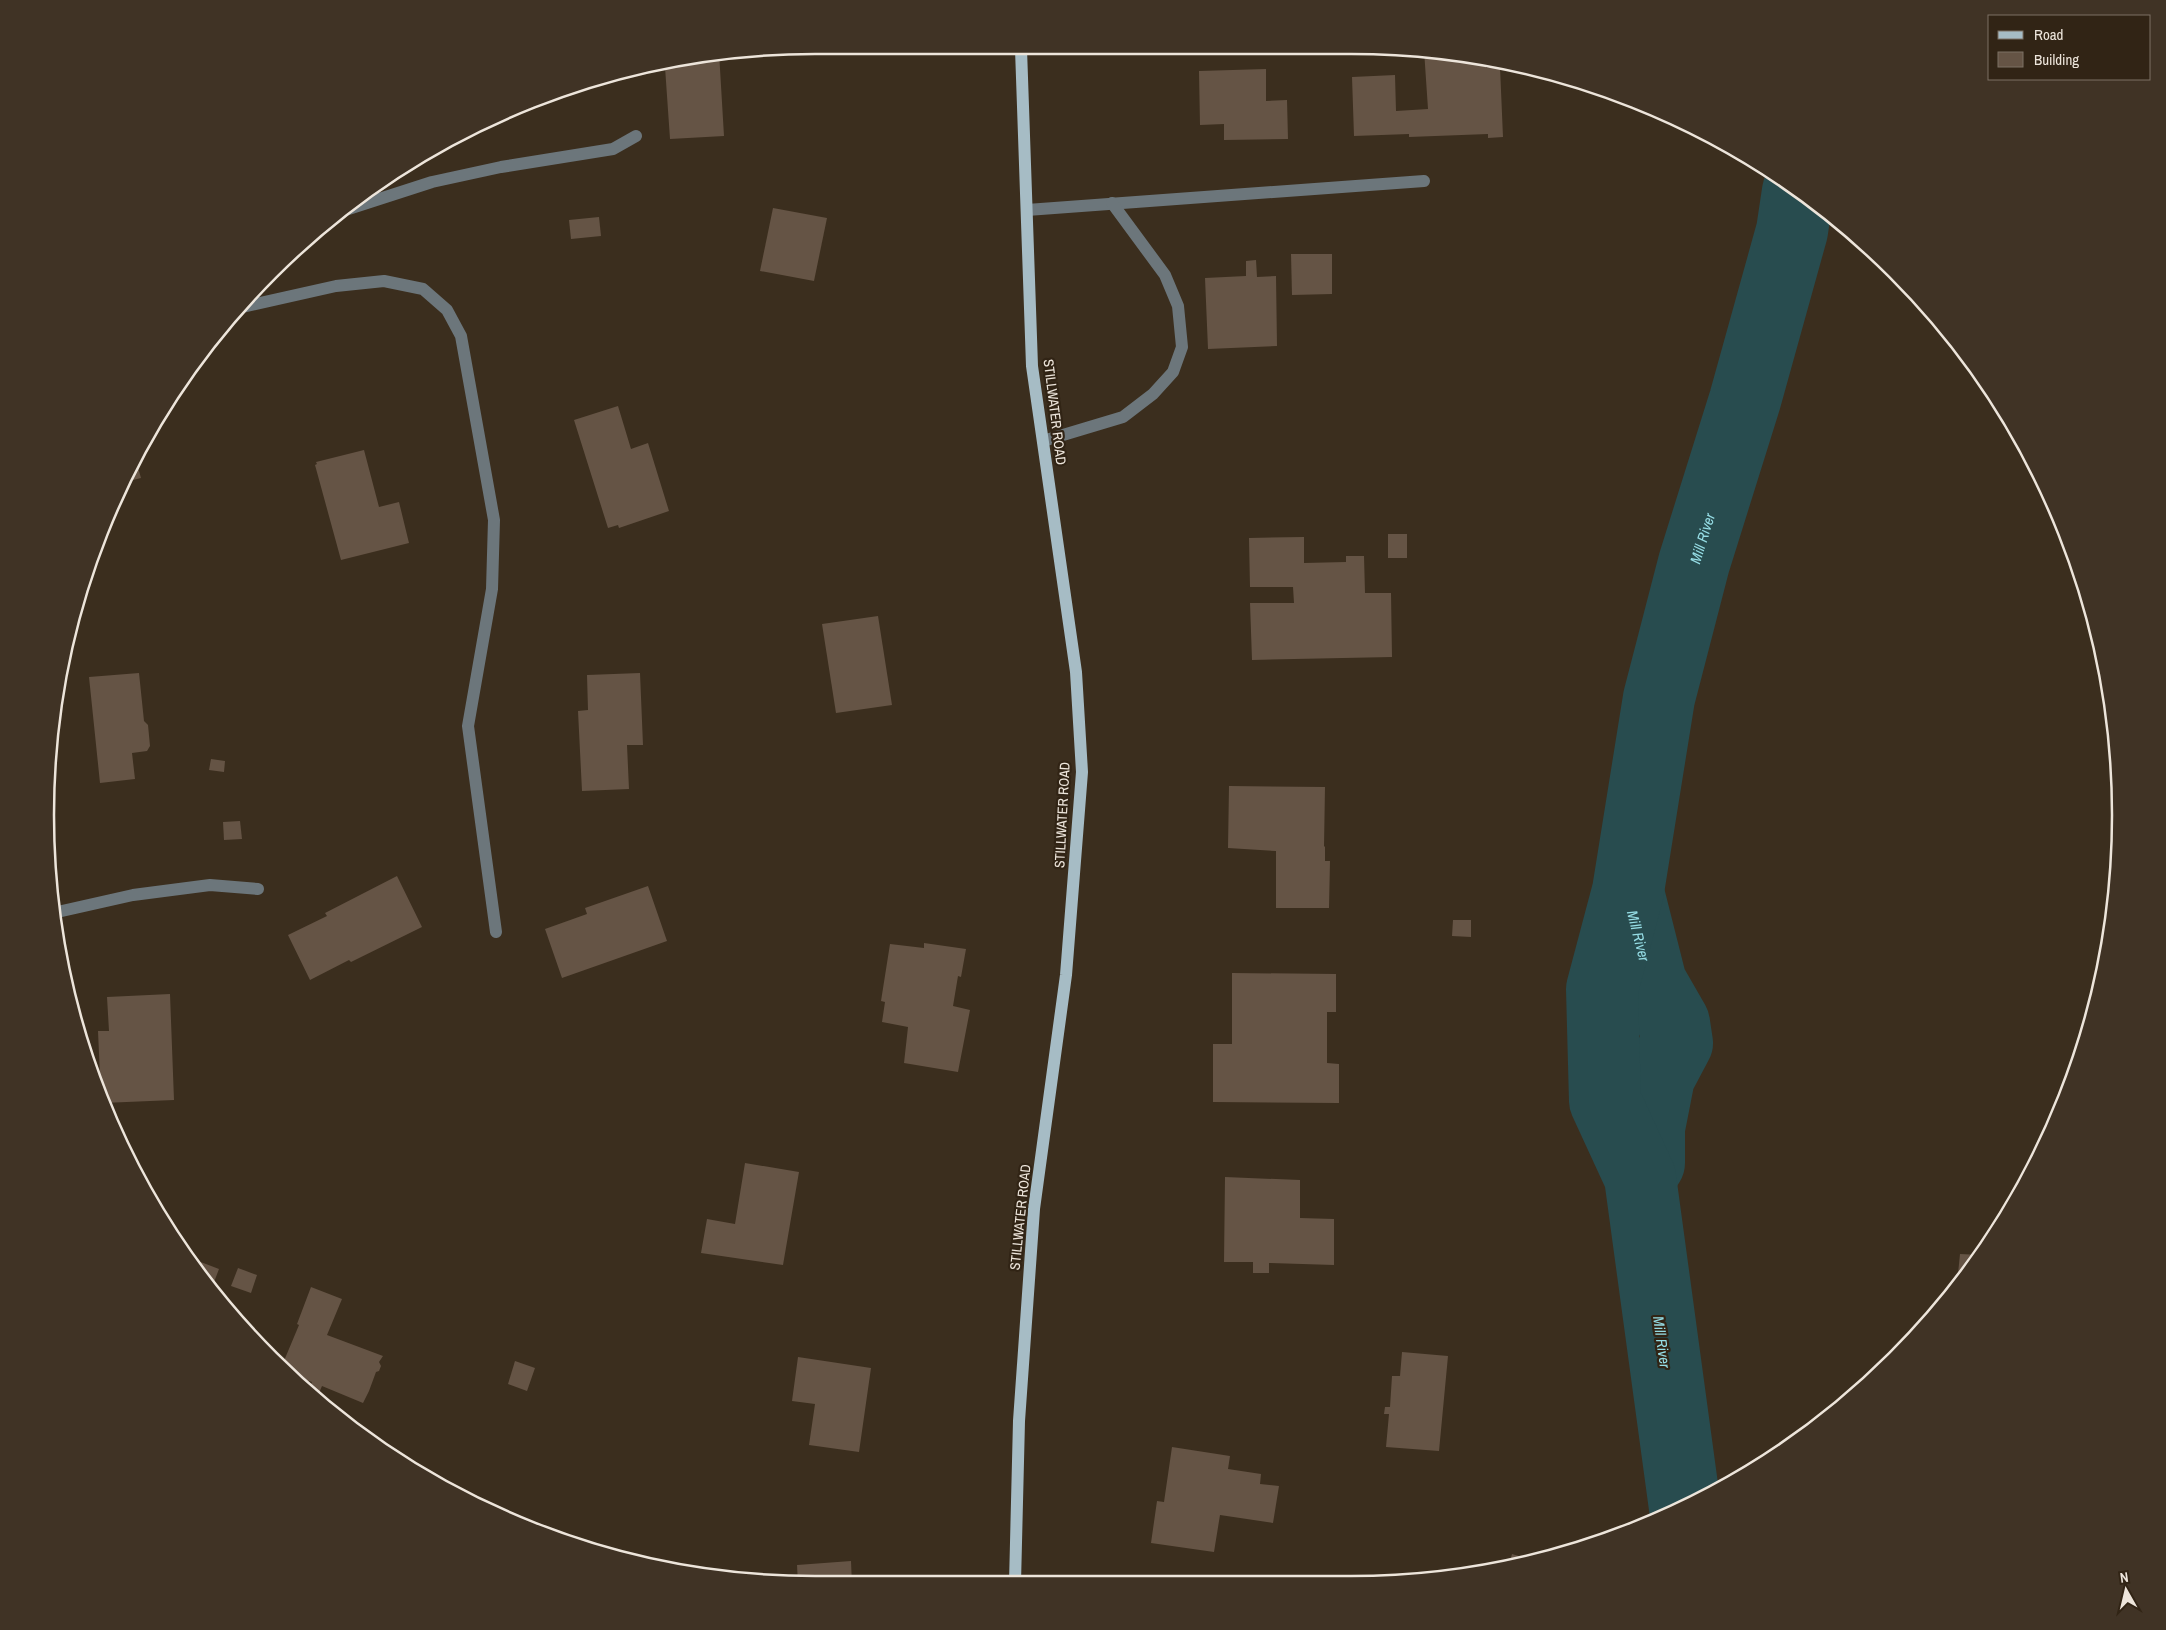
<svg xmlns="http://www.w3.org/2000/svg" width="2166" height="1630" font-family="'Archivo Narrow',sans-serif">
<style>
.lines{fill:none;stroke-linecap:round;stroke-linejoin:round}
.river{stroke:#284c4f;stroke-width:72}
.building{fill:#655445}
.minor{stroke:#6c767b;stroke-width:12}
.major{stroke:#a6bcc5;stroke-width:12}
.labels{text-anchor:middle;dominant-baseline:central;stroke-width:4.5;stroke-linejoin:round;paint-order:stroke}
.street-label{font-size:14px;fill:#ede5db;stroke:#312415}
.water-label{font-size:15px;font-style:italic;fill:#95dce4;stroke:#312415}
.rim{fill:none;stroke:#ede5db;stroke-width:2.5}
</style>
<rect width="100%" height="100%" fill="#3b2e1e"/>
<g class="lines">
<!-- river -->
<g class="river">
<path id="s1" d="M1628 892 1651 983 1674 1023 1677 1043 1659 1077 1649 1128V1163L1640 1177"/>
<path id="s2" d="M1685 1508 1640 1177 1605 1101 1602 989 1628 891 1659 698 1694 563 1745 400 1792 231 1798 191"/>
</g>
</g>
<!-- building -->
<g class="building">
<polygon points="1424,50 1441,53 1441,57 1458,56 1486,61 1486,68 1500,67 1503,137 1488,138 1488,134 1409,137 1409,134 1354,136 1352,77 1395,75 1396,111 1428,109"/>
<polygon points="714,52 719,52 724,136 670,139 665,67 636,69 636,67"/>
<polygon points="1266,69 1266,101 1287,100 1288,139 1224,140 1224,124 1200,125 1199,71"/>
<polygon points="773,208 827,218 814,281 760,271"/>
<polygon points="599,217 601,236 571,239 569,220"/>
<polygon points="1291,254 1332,254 1332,294 1292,295"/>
<polygon points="1256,260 1257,277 1276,276 1277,346 1208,349 1205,278 1246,276 1246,261"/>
<polygon points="618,406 631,449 648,443 669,511 619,528 618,525 608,528 574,420"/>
<polygon points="364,450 379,507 399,502 409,543 341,560 315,465 317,464 316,462"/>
<polygon points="135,457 141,478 121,483 125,474"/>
<rect x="1388" y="534" width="19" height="24"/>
<polygon points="1304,537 1304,563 1346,562 1346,556 1364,556 1365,593 1391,593 1392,657 1252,660 1250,603 1294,603 1293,587 1250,587 1249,538"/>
<polygon points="878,616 892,705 836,713 822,624"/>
<polygon points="139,673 144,721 148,725 150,746 147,751 132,753 135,779 100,783 89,677"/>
<polygon points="640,673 643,745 627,745 629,789 582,791 578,711 588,710 587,675"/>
<polygon points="211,759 225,761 224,772 209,770"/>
<polygon points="1229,786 1325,787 1324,847 1325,846 1325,861 1330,861 1329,908 1276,908 1276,851 1228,848"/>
<polygon points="240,821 242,839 224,840 223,822"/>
<polygon points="397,876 422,927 351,962 349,960 310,980 288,935 327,916 325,913"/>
<polygon points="648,886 667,941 562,978 545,929 587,914 585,908"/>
<polygon points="1453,920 1471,920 1471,937 1452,936"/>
<polygon points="924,943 966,949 961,977 958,976 953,1006 970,1010 958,1072 904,1063 908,1027 882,1022 885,1002 881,1001 890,944 924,948"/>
<polygon points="1232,973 1336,974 1336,1012 1327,1012 1327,1063 1339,1064 1339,1103 1213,1102 1213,1044 1232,1044"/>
<polygon points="170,994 174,1100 103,1103 101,1099 98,1031 109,1031 107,997"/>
<polygon points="745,1163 799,1172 783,1265 701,1253 707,1219 735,1224"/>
<polygon points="1225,1177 1300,1180 1300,1218 1334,1219 1334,1265 1269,1263 1269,1273 1253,1273 1253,1262 1224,1262"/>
<polygon points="1960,1254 1981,1255 1957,1284"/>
<polygon points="185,1256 219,1269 211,1290 203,1279"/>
<polygon points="238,1268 257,1275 251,1293 231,1286"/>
<polygon points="311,1287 342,1299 327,1335 383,1356 379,1362 381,1366 379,1371 376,1372 369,1391 363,1403 322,1386 319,1393 309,1388 312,1382 286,1373 281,1368 299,1325 297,1324"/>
<polygon points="1402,1352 1448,1356 1439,1451 1386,1447 1389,1414 1384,1414 1385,1407 1390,1407 1392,1376 1400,1376"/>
<polygon points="798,1357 871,1368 859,1452 809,1445 815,1404 792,1401"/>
<polygon points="515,1361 535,1368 527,1391 508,1384"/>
<polygon points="1172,1447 1230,1456 1228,1469 1261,1474 1260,1484 1279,1486 1273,1523 1220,1515 1214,1552 1151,1543 1157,1501 1164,1502"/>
<polygon points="1512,1554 1532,1560 1509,1565"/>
<polygon points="851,1561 852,1585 798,1584 797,1565"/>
</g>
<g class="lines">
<!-- minor -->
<g class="minor">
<polyline points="1027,210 1424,181"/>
<polyline points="336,213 432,182 501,167 613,149 636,136"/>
<polyline points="238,308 336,286 384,281 423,289 447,310 461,336 494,520 492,589 468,726 496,932"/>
<polyline points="1043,441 1123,417 1153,394 1173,372 1182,347 1178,306 1165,275 1112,203"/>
<polyline points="53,913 133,895 210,885 258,889"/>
</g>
<!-- major -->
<polyline class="major" points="1015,1583 1019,1421 1034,1209 1066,975 1082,772 1076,672 1032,366 1021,49"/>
</g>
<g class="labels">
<!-- street labels -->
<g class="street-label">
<text transform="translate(1055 412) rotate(83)">STILLWATER ROAD</text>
<text transform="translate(1062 815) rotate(-87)">STILLWATER ROAD</text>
<text transform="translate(1020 1217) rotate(-84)">STILLWATER ROAD</text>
</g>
<!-- water labels -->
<g class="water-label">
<text stroke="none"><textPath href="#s2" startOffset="992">Mill River</textPath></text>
<text stroke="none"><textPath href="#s1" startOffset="45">Mill River</textPath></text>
<text transform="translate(1662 1342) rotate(82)">Mill River</text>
</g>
</g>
<!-- crop -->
<path d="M0 0H2166V1630H0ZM815 54H1351A761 761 0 0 1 2112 815V815A761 761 0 0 1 1351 1576H815A761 761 0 0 1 54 815V815A761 761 0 0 1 815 54Z" fill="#403325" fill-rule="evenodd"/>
<path class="rim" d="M815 54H1351A761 761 0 0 1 2112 815V815A761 761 0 0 1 1351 1576H815A761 761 0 0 1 54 815V815A761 761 0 0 1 815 54Z"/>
<!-- legend -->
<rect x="1988" y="15" width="162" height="65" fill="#312415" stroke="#7c7164"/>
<rect x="1998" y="31" width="25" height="8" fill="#a6bcc5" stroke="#7c7164"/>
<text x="2034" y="40" font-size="15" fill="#ede5db">Road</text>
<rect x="1998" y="52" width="25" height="15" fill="#655445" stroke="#7c7164"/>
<text x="2034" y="65" font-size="15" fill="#ede5db">Building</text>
<!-- north arrow -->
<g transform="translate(2126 1590) rotate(352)" stroke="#312415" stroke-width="4" paint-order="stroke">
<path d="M0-4L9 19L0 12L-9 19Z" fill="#ede5db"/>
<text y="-8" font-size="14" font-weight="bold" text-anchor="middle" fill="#ede5db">N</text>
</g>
</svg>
